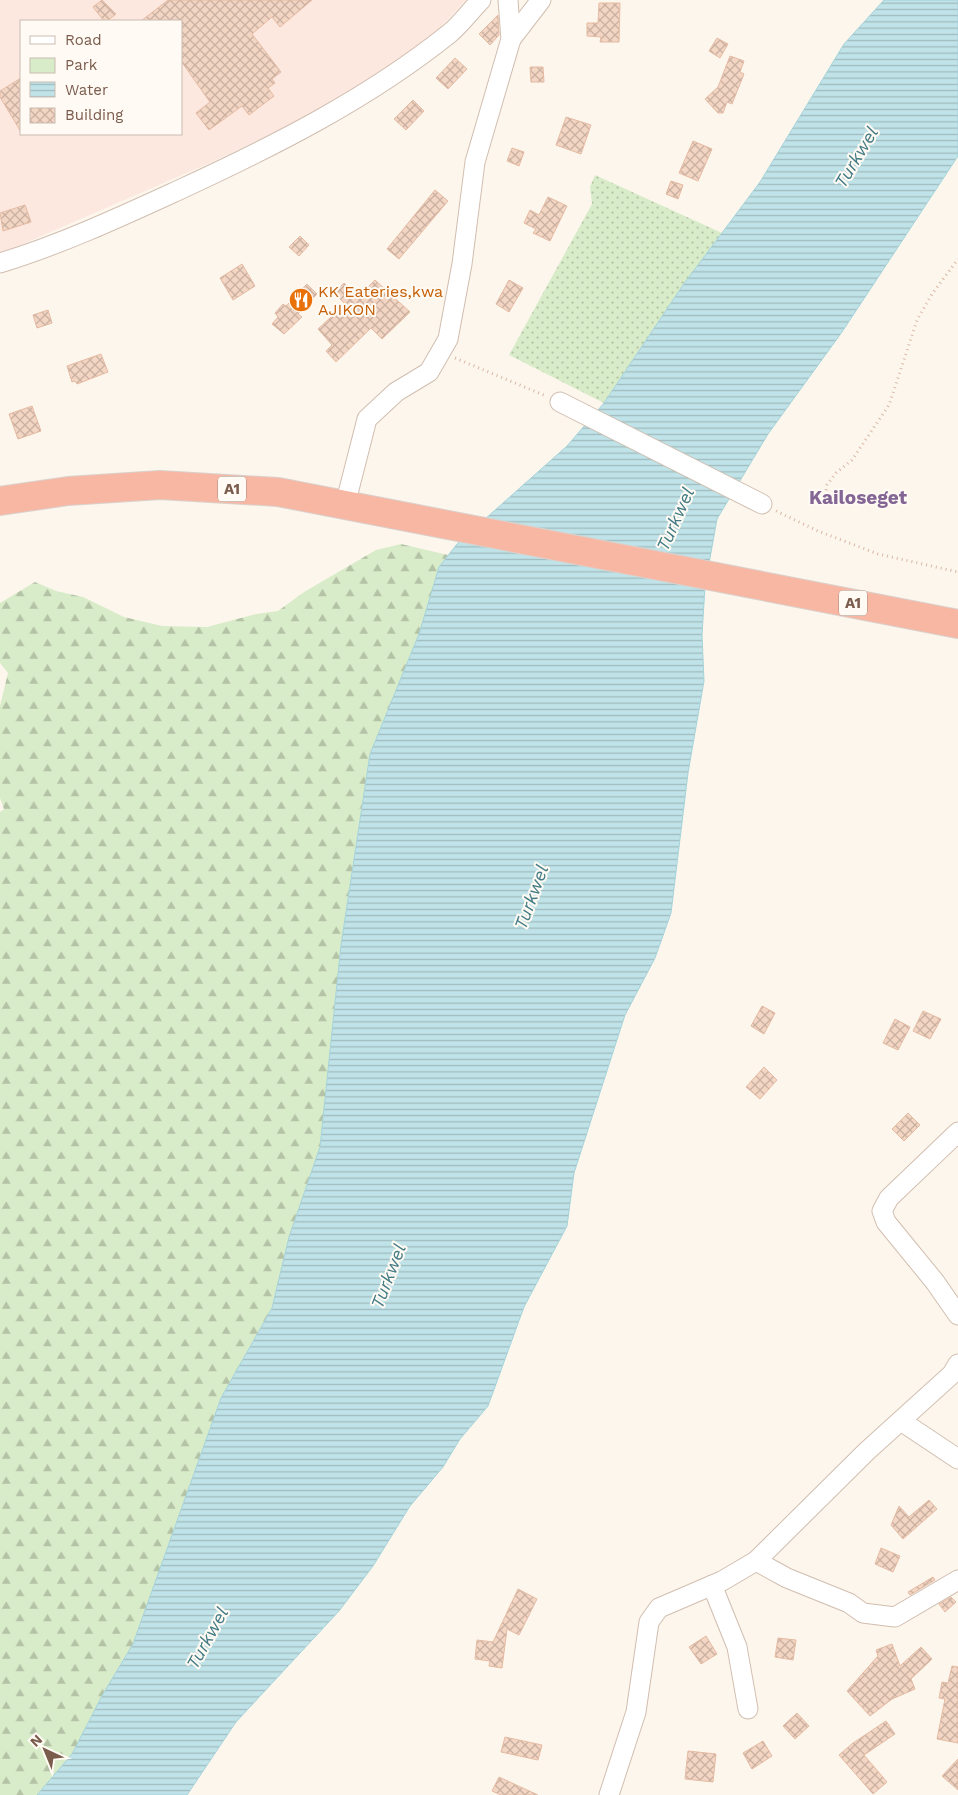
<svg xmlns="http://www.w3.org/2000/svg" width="958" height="1795" font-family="'Work Sans',sans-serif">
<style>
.commercial{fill:#fde8e0;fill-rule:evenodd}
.green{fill:url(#green-dots)}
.forest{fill:url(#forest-firs)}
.water{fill:url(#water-rules);stroke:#a5d3da}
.building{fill:url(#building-cross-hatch);stroke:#e6bba3}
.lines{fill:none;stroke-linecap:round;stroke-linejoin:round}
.street-casing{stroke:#d1beb0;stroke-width:21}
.highway-casing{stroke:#dad1cd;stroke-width:30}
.path{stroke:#d9b8a5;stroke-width:3;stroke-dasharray:1 4;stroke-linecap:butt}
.street{stroke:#fff;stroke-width:19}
.highway{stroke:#f7b7a3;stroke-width:28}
.labels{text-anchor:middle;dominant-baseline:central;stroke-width:4;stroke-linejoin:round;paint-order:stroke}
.shield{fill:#fffaf3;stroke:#a28b7f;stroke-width:1}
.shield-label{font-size:15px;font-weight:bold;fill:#7a5c4d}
.food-label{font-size:16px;fill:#c56008;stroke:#fffaf3;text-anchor:start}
.water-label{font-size:18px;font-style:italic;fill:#437c86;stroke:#fffaf3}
.quarter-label{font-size:19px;font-weight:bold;fill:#846695;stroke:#fffaf3}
</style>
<defs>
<pattern id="green-dots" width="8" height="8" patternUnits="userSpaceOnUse" patternTransform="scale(1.25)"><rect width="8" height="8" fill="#d8ecc9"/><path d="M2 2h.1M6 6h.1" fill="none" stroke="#b4c2a5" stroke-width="1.8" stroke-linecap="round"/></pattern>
<pattern id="forest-firs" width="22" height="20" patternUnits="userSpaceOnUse" patternTransform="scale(1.25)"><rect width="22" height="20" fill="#d8ecc9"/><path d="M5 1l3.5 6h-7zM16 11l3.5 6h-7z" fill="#b4c2a5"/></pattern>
<pattern id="water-rules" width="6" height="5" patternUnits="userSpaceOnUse" patternTransform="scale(1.25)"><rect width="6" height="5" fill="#bfe3e8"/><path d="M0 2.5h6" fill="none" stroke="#a0bbbe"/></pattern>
<pattern id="building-cross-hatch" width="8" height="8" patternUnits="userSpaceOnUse" patternTransform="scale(1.25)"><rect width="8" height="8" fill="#f3d5c3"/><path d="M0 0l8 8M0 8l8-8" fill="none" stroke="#cab0a1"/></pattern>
</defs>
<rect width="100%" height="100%" fill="#fdf6ec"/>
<!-- commercial -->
<path class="commercial" d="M0 0H466L429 40 348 97 212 162 0 254ZM21 21H181V134H21Z"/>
<!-- green -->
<polygon class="green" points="595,175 722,233 683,285 604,403 509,355 592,204 590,187"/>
<!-- forest -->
<polygon class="forest" points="401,544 448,555 439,567 419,634 370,754 341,945 320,1147 289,1237 272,1308 221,1398 133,1644 103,1694 72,1754 37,1795 0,1795 0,812 4,809 0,798 0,706 8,673 0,663 0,603 35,582 56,591 83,597 124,617 162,626 207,627 256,614 278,611 304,592 376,550"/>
<!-- water -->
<polygon class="water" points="884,0 958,0 958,156 842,332 768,434 717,519 705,586 702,635 704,681 688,773 671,913 655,958 625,1015 574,1173 567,1226 524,1307 488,1406 460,1439 443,1467 410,1506 373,1566 339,1611 236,1722 187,1795 37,1795 72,1754 103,1694 133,1644 221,1398 272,1308 289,1237 320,1147 341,945 370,754 419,634 439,567 457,544 567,446 604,403 683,285 760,182 844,44"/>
<!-- building -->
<g class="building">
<polygon points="102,0 116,14 107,21 104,21 93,7"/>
<polygon points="168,0 312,0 280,27 272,17 252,34 281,72 272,79 275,83 268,88 274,96 249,115 242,106 209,130 196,113 210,102 181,61 181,21 141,21"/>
<polygon points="599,3 620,3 619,42 600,42 601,37 587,36 587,23 598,23"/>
<polygon points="498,15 499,35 490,45 479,34"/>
<polygon points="717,38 728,44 720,58 709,51"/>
<polygon points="730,56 744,61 740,72 744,74 732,104 727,102 723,113 718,113 705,99 718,87"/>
<polygon points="455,58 467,69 448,89 436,78"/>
<polygon points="530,67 543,67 544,82 531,82"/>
<polygon points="21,78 21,132 0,97 0,91"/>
<polygon points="413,100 424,111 406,130 394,119"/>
<polygon points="566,117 591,125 581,154 556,145"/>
<polygon points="693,141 712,149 698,181 679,173"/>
<polygon points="512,148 524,152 519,166 507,161"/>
<polygon points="671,181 683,185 678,199 666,194"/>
<polygon points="435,190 448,201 399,259 387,249"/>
<polygon points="548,197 567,206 550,241 533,233 536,229 524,223 530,210 539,215"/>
<polygon points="25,205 31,222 3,231 0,213"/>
<polygon points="300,236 309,245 299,256 289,247"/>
<polygon points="242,264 255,286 233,300 220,278"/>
<polygon points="375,280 410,312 382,339 371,328 336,362 326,351 332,345 318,329 345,304 334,293 344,283 358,297"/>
<polygon points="509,280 523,288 509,312 496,304"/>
<polygon points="307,284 317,294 298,314 302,317 284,334 272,324 278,317 275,313 283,304 286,306"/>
<polygon points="48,310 52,323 37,328 33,315"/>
<polygon points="101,354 108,372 77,384 75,381 72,382 67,366"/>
<polygon points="32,406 41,431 18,439 9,414"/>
<polygon points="762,1006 775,1013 764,1034 751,1026"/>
<polygon points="923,1011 941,1019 930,1039 913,1031"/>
<polygon points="895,1019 910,1027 898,1050 883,1043"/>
<polygon points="764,1067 777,1080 760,1099 746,1087"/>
<polygon points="908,1113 920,1125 904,1141 892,1129"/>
<polygon points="929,1500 937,1509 903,1539 891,1525 899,1506 909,1517"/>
<polygon points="881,1548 900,1556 893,1572 875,1564"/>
<polygon points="933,1577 935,1580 910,1595 908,1592"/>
<polygon points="518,1589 537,1599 519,1635 507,1629 502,1668 489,1666 490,1661 475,1659 477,1640 493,1642"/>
<polygon points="951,1597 956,1602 945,1612 939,1604"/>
<polygon points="706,1636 717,1654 701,1664 689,1647"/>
<polygon points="778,1638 796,1640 793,1660 775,1657"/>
<polygon points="892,1644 900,1666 921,1647 932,1659 911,1679 915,1689 892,1699 870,1716 847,1691 878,1656 876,1650"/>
<polygon points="952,1666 958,1667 958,1743 937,1739 945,1699 939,1698 942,1682 948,1683"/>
<polygon points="797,1713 809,1726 795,1739 783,1726"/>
<polygon points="886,1721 895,1734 864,1755 887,1782 873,1794 839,1755 853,1743"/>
<polygon points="505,1737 542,1745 538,1760 501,1752"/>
<polygon points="763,1741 772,1756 752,1769 743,1753"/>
<polygon points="688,1751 716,1754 713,1782 685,1779"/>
<polygon points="958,1759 958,1790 942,1776"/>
<polygon points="499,1777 538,1795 501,1795 492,1791"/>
</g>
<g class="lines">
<!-- street casing -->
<g class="street-casing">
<g id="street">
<polyline points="511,39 541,0"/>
<path d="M0 263C62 244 120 217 179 190 274 146 368 99 450 33 461 24 471 10 481 0"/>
<polyline points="560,402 762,504"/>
<polyline points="345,505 367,419 396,392 429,372 448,339 462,264 475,162 511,39 508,0"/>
<polyline points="958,1132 889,1198 882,1211 886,1222 935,1282 958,1315"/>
<polyline points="901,1421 958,1459"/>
<polyline points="756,1561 787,1578 849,1603 863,1613 895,1617 958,1580"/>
<polyline points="712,1585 737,1647 748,1709"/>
<polyline points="609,1795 636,1712 649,1622 659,1608 722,1581 756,1561 867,1451 952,1374 958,1364"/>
</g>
</g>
<!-- highway casing -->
<g class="highway-casing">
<polyline id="highway" points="0,501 68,491 160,485 278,492 958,624"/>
</g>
<!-- path -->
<g class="path">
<polyline points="455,358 546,396"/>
<polyline points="824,501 824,503 827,485 836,473 852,460 889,405 917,320 932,294 958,259"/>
<polyline points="776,511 818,531 878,554 958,572"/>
</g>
<!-- street -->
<use href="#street" class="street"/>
<!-- highway -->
<use href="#highway" class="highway"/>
</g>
<!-- icons -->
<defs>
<g id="restaurant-disc" transform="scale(1.25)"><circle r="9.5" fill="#e8710a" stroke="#fffaf3"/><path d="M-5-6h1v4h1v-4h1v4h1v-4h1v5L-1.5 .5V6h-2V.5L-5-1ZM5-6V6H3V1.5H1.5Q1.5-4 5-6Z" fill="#fff"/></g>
</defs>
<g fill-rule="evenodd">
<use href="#restaurant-disc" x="301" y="300"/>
</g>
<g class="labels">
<!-- shield labels -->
<g class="shield">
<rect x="218" y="476.5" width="28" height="25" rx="4"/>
<rect x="839" y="590.5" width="28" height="25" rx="4"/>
</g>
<g class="shield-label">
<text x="232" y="489">A1</text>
<text x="853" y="603">A1</text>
</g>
<!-- food labels -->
<g class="food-label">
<text x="318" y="291">KK Eateries,kwa<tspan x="318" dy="18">AJIKON</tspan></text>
</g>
<!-- water labels -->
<g class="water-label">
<text transform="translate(856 157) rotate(-59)">Turkwel</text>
<text transform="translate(675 519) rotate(-66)">Turkwel</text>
<text transform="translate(531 897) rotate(-70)">Turkwel</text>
<text transform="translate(388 1276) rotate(-69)">Turkwel</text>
<text transform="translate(207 1638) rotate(-61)">Turkwel</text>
</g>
<!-- quarter labels -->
<g class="quarter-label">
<text x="858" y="497">Kailoseget</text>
</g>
</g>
<!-- legend -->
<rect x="20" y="20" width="162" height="115" fill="#fffaf3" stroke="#cabbb1"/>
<rect x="30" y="36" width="25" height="8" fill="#ffffff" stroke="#cabbb1"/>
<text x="65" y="45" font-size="15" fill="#7a5c4d">Road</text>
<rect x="30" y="58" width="25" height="15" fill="#d8ecc9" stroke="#cabbb1"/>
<text x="65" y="70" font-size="15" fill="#7a5c4d">Park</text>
<rect x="30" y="82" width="25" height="15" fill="url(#water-rules)" stroke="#cabbb1"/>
<text x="65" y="95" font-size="15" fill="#7a5c4d">Water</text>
<rect x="30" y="108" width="25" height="15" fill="url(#building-cross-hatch)" stroke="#cabbb1"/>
<text x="65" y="120" font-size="15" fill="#7a5c4d">Building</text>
<!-- north arrow -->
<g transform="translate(45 1750) rotate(316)" stroke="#fffaf3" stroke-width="4" paint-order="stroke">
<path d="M0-4L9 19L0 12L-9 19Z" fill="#7a5c4d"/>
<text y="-8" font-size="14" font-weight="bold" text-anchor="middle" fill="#7a5c4d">N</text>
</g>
</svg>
